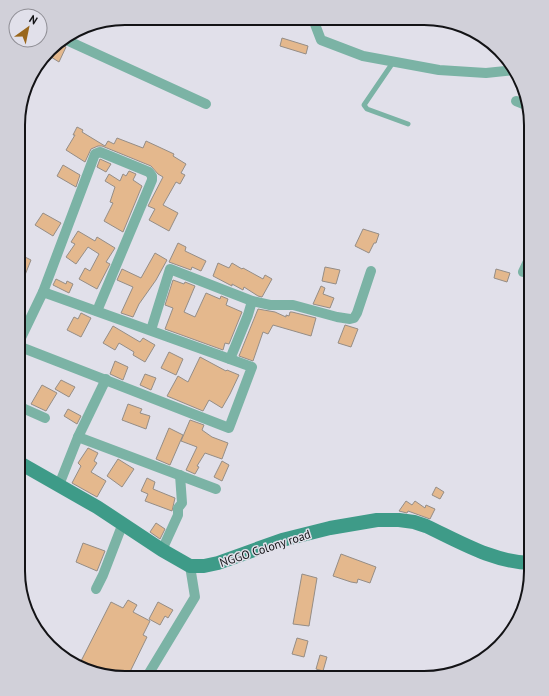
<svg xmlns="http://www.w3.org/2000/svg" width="549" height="696" font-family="'PT Sans',sans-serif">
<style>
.building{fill:#e4b88d;stroke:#958d86}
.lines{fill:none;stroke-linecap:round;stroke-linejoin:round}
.lane{stroke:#7bb3a5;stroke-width:5}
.street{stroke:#7bb3a5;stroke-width:10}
.secondary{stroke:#3e9b88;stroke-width:14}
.labels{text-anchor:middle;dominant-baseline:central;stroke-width:3;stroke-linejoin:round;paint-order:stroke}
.street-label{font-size:12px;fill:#131316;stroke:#e1e0ea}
.rim{fill:none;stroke:#131316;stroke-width:2}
</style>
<rect width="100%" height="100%" fill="#e1e0ea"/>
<!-- building -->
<g class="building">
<polygon points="282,38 308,46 306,54 280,46"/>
<polygon points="58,42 66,47 59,62 51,57"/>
<polygon points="77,127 83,130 82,132 105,146 108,141 114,144 117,138 143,148 146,141 174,154 173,156 186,164 181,173 185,175 180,184 176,182 163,205 178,213 169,231 149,220 155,209 148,206 163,177 158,174 151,166 102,146 98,146 91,149 85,162 66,150 75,135 73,135"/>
<polygon points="100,159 111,164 106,172 97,167"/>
<polygon points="63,165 80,175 76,187 57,176"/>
<polygon points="129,171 136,174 133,180 142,186 123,232 104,221 113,203 110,202 115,187 105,181 109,174 120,181 123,174 126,176"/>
<polygon points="43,213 61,223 53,236 35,225"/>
<polygon points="363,229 379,234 376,243 374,243 369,253 355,246"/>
<polygon points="78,231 95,241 97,237 115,248 106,262 110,264 97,289 79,279 85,268 90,271 99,254 88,247 76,264 66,257 75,244 71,242"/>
<polygon points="178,243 186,247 185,251 206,261 201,271 192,267 191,270 169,262"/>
<polygon points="155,253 167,260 156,280 139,304 133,317 121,313 133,287 117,280 122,269 141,278"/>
<polygon points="19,254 31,260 19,290"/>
<polygon points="218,263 229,268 232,263 242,269 243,268 263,279 265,275 272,279 262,297 258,296 244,287 243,290 232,284 232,286 213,276"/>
<polygon points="325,267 340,270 336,284 322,281"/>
<polygon points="496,269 510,273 507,282 494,278"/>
<polygon points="56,279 66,284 67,281 73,284 69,293 53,285"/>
<polygon points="173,280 184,284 185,282 195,286 184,312 195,317 206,293 220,299 221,296 228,299 226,305 242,312 229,344 225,343 223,350 165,329 173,308 165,305"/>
<polygon points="321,286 325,288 323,294 334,298 330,308 313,304"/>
<polygon points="258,309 275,312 286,317 286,315 289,316 290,312 292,312 316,318 311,336 273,325 268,334 263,332 253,361 239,356"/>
<polygon points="81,313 91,318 81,337 67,330 74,317 78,319"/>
<polygon points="345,325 358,329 351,347 338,343"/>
<polygon points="113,326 140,342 143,338 155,345 145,362 133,355 134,352 119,343 115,350 103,343"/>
<polygon points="169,352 183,359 176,375 161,368"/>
<polygon points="200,357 226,371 227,370 239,375 230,394 222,408 209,400 203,411 167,396 178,376 188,382"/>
<polygon points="115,361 128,367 123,380 110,374"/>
<polygon points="145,374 156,378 151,390 140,385"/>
<polygon points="61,380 75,387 69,397 55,389"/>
<polygon points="42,385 57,393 46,411 31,404"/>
<polygon points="128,404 142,409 140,413 150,416 146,429 122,420"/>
<polygon points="68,409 81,416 77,424 64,416"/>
<polygon points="190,420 204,425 202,430 212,437 228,443 222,459 205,453 197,466 199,467 195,474 186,470 197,447 181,441"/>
<polygon points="169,428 183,435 170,465 156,459"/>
<polygon points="88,448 98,453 94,461 97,463 91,472 106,481 97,497 72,483 81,466 78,463"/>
<polygon points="118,459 134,469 122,487 107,476"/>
<polygon points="222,461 229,465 222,481 214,477"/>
<polygon points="147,478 155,482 153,489 175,498 172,511 145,501 148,494 141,491"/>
<polygon points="436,487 444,492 440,499 432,495"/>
<polygon points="406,501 412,505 415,501 425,508 426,505 435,509 430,519 408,511 407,513 399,511"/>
<polygon points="156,523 165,529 160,539 150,532"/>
<polygon points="83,543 105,551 97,571 76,562"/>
<polygon points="341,554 376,567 370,583 358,579 357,583 351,582 333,576"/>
<polygon points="302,574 317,578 309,626 293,624"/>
<polygon points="128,600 137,605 133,612 150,621 143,635 147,637 127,678 118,678 79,665 111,602 123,608"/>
<polygon points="158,602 173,610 168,618 165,616 160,625 149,619"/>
<polygon points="297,638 308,641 304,657 292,654"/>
<polygon points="320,655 327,657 323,671 316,669"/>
</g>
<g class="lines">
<!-- lane -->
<polyline class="lane" points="394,61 364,105 367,109 408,124"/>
<!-- street -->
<g class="street">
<polyline points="313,19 321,40 363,56 439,70 486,73 515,70"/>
<polyline points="64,39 206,104"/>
<polyline points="516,101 526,105"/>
<polyline points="523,272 531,255"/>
<polyline points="43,292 95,154 100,152 149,172 152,176 152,180 97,311"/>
<polyline points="151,330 170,269 252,301 270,305 293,305 337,317 350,319 354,318 357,313 371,271"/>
<polyline points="18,346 229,428 252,367 43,292 18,344"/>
<polyline points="230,359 248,315 252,301"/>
<polyline points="18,406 45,418"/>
<polyline points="78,437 106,379"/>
<polyline points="59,485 78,437 216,489"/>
<polyline points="162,550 178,515 178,508 182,503 180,475"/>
<polyline points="96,589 103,575 123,523"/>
<polyline points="146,678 195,597 190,566"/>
</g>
<!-- secondary -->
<path class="secondary" d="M18 462 97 507 162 550 190 566H204L218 563 282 540 330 528 377 520H399L414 522 426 526C460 542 493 562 531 563"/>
</g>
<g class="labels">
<!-- street labels -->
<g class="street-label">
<text transform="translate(265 548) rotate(-18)">NGGO Colony road</text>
</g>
</g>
<!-- crop -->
<path d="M0 0H549V696H0ZM125 25H424A100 100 0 0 1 524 125V571A100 100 0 0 1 424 671H125A100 100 0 0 1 25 571V125A100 100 0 0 1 125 25Z" fill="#d1d0d9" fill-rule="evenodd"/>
<path class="rim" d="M125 25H424A100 100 0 0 1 524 125V571A100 100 0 0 1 424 671H125A100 100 0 0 1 25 571V125A100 100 0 0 1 125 25Z"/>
<!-- north arrow -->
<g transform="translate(28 28) rotate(33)"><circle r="19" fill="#e1e0ea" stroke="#8f8e95"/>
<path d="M0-3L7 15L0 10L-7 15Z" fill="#9a671c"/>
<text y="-6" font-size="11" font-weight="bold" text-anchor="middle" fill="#131316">N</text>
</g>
</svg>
